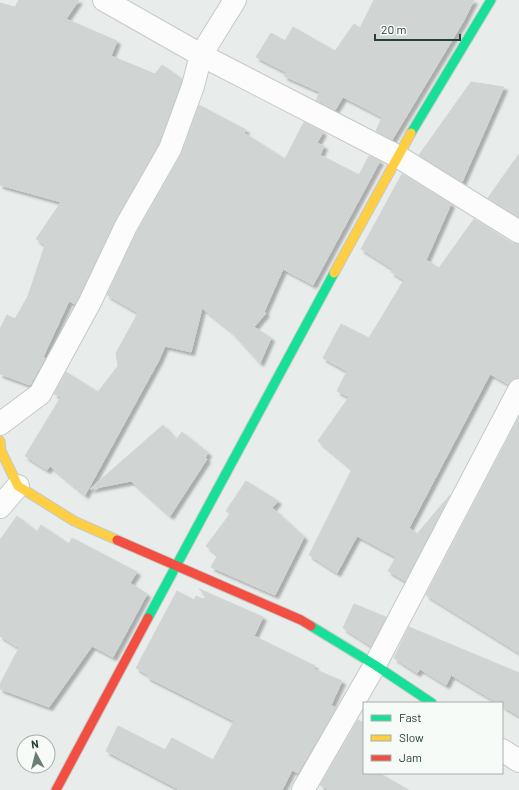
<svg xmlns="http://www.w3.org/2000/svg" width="519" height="790" font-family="Barlow,sans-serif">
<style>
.building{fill:#d0d5d3;stroke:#d1d5d3;filter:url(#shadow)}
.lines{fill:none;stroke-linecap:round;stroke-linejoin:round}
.street-casing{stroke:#c5c9c7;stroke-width:24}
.fast-casing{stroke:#c4cac7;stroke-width:11}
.slow-casing{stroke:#c4cac7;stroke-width:11}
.jam-casing{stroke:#c4cac7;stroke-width:11}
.street{stroke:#fcfcfc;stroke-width:22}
.fast{stroke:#16e098;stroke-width:9}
.slow{stroke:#ffcf43;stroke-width:9}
.jam{stroke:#f24e42;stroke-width:9}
</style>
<defs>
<filter id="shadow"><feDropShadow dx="3.5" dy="3.5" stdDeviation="1" flood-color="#0004"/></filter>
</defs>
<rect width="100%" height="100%" fill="#e8ecea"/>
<!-- building -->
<g class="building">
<polygon points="19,0 79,0 66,19 117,41 111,56 155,74 162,65 182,79 159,144 115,221 75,304 69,301 43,357 45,358 30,385 0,374 0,329 7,315 15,319 28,296 45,245 36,239 61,202 0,185 0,3 15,7"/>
<polygon points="374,0 474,0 463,22 392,140 376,131 382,117 343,97 335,110 316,100 320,92 284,76 286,72 256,57 271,33 285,41 293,27 335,51 354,24 360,28"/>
<polygon points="471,82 504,87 462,182 419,155"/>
<polygon points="199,105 246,130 244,133 285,159 304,122 323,132 317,143 324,146 320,155 359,175 369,156 380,161 313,285 283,269 264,312 266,313 254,327 271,338 260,363 230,330 202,308 191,352 165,346 159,360 85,495 50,466 47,470 25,456 61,397 54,394 66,372 98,392 118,366 116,353 138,313 107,295 137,232 181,155"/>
<polygon points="519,154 519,217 488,198"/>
<polygon points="402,174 451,204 426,260 439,268 474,219 512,243 519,244 519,378 513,379 508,384 490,374 409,528 417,534 450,495 405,581 388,571 396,557 357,536 337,573 309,555 352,469 318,441 349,397 337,391 347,371 323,358 341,324 369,338 404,280 391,272 393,269 361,249"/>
<polygon points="519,417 519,653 426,595"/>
<polygon points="163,425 176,440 182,432 208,453 205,458 207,459 170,516 131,481 90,489"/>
<polygon points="246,481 278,501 272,508 304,537 275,595 211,567 218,555 206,546 230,514 226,511"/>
<polygon points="17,516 37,532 41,525 69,544 72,538 137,572 130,583 147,594 113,657 92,646 49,707 0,689 0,684 19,648 0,636 0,540"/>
<polygon points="199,589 263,617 254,636 315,666 314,669 342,681 331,705 336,708 298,773 292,770 282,790 180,790 106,751 118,726 165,750 172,738 213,760 234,721 147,677 148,675 136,668 177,591 194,600 196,596 203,599 206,596"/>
<polygon points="354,604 386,617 371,646 343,628"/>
<polygon points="409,627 519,673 519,716 502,706 502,703 498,703 451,675 446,685 420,669 417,673 394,658"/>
<polygon points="358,720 364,723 364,773 379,773 408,790 329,790 320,785"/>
</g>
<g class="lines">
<!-- street casing -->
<g class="street-casing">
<g id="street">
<polyline points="104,0 201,55 397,156 519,232"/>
<polyline points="0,424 40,394 90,302 126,226 170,149 193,86 201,55 235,0"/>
<polyline points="0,507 18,486"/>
<polyline points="502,750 519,761"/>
<polyline points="303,790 375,665 519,390"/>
</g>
</g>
<!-- fast casing -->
<g class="fast-casing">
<g id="fast">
<polyline points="411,133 491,0"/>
<polyline points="148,618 334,273"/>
<polyline points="311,626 375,665 432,703"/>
</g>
</g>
<!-- slow casing -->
<g class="slow-casing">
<g id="slow">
<polyline points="334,273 411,133"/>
<polyline points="0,441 1,451 18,486 74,521 117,540"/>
</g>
</g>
<!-- jam casing -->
<g class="jam-casing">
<g id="jam">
<polyline points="117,540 301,620 311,626"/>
<polyline points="56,790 148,618"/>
</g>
</g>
<!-- street -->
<use href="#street" class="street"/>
<!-- fast -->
<use href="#fast" class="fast"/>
<!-- slow -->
<use href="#slow" class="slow"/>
<!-- jam -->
<use href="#jam" class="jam"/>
</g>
<!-- legend -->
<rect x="363" y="702" width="140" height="72" fill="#f7fbf8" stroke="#a3b0aa"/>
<rect x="371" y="715" width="20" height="6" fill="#16e098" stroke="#a3b0aa"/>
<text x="399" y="722" font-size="12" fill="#254036">Fast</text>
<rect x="371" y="735" width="20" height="6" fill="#ffcf43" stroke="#a3b0aa"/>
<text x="399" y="742" font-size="12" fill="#254036">Slow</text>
<rect x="371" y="755" width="20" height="6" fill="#f24e42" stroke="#a3b0aa"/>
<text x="399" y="762" font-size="12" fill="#254036">Jam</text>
<!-- north arrow -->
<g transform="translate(36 754) rotate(353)"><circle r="19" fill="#f7fbf8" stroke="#a3b0aa"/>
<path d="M0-3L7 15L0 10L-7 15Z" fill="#697c75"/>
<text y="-6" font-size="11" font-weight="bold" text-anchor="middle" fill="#254036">N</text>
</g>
<!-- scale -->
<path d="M375 34v6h85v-6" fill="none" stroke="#254036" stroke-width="2"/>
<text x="381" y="34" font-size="12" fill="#254036" stroke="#f7fbf8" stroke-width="3" paint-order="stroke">20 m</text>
</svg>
